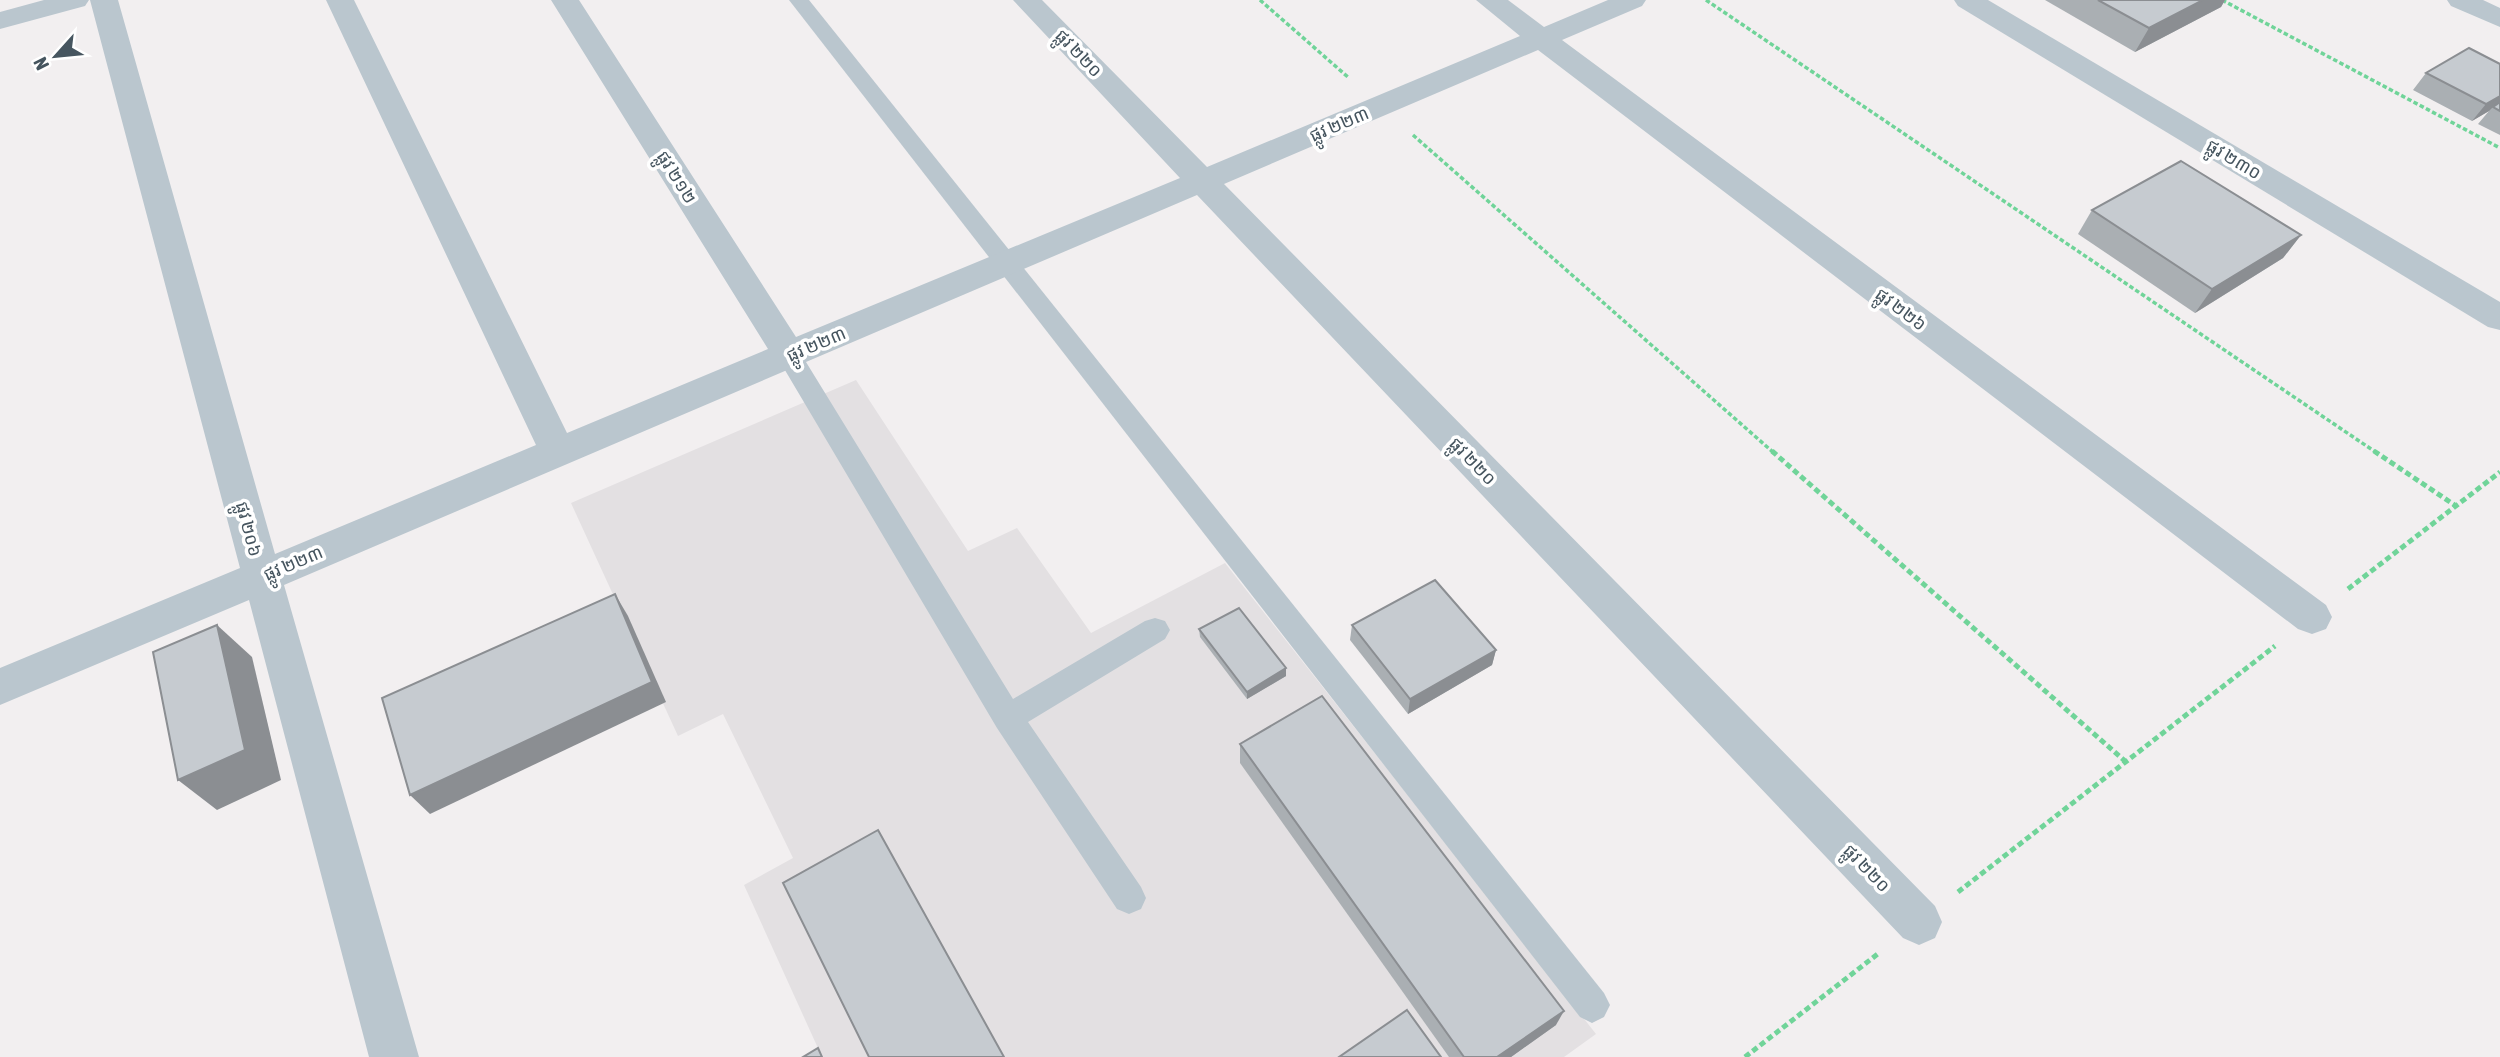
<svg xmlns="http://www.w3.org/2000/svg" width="2500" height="1057" font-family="'Asap Condensed','Noto Sans Khmer',sans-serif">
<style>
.education{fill:#e3e0e2}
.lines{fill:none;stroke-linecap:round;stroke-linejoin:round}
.path-far1{stroke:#70d499;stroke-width:3.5;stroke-dasharray:4.5 2.5;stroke-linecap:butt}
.path{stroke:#70d499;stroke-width:5;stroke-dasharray:6 3.5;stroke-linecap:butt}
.service{fill:#bac6ce;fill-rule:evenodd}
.minor{fill:#bac6ce;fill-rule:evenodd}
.tertiary{fill:#bac6ce;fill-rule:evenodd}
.wall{fill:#aaafb3}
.shaded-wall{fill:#8b8e92}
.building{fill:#c6cbd0;stroke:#8b8e92;stroke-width:2}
.labels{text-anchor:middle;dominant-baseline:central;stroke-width:7;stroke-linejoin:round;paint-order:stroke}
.street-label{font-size:18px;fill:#46555f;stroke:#fff}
</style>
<rect width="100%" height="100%" fill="#f2eff0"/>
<!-- education -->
<polygon class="education" points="856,380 968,551 1017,528 1091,633 1225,563 1596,1034 1564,1057 822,1057 744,885 793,858 723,714 678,736 571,503"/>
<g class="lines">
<!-- path-far1 -->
<g class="path-far1">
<polyline points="1260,0 1349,78"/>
<polyline points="1706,0 2377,453"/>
<polyline points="2222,0 2500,148"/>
<polyline points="1413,135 1774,453"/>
</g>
<!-- path -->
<g class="path">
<polyline points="1772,451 2126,762"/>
<polyline points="2374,451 2456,506"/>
<polyline points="2348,589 2500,472"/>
<polyline points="1958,892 2275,646"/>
<polyline points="1745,1057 1879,953"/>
</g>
<!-- service -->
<g class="service">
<polygon points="789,0 809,0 1604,993 1610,1005 1604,1017 1592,1023 1580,1017"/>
<polygon points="789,346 798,349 1013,699 1145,621 1155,618 1165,621 1170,630 1165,639 1028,722 1141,887 1146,898 1141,909 1129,914 1117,909 997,728 776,355 780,349"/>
</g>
<!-- minor -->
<g class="minor">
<polygon points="44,0 89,0 85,6 0,29 0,12"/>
<polygon points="90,0 118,0 275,554 536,445 326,0 354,0 567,433 768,349 551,0 579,0 796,337 1180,178 1013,0 1042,0 1207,167 1520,36 1476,0 1508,0 1544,27 1608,0 1646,0 1642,6 1562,40 2326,605 2332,617 2326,629 2312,634 2298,629 1538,50 1224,184 1935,906 1942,922 1935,938 1919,945 1903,938 1197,195 284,585 419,1057 369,1057 249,600 0,705 0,668 240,568"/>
<polygon points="2447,0 2483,0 2500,8 2500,27 2451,6"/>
</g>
<!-- tertiary -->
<polygon class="tertiary" points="1954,0 1988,0 2500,302 2500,330 2488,327 1958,6"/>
</g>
<!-- wall -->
<g class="wall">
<polygon points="2045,0 2225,0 2221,7 2135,52"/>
<polygon points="2500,64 2500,135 2478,124 2489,111 2472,121 2413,90 2426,73"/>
<polygon points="2092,210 2301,235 2283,258 2195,313 2078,234"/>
<polygon points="1352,625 1496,650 1492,665 1408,714 1350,640"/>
<polygon points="1199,629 1286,676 1247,699 1200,637"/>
<polygon points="1240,744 1556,1025 1511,1057 1449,1057 1240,763"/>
</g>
<!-- shaded-wall -->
<g class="shaded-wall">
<polygon points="2203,0 2225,0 2221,7 2135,52 2149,28"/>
<polygon points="2500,96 2500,104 2493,107 2489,111 2472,121 2486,104"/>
<polygon points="2301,235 2283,258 2195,313 2212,289"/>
<polygon points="615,594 628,616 666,702 430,814 410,795"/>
<polygon points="217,625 252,657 281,780 217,810 178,780"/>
<polygon points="1496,650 1492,665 1408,714 1410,699"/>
<polygon points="1286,668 1286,676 1247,699 1247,692"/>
<polygon points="1564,1011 1556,1025 1511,1057 1497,1057"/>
</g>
<!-- building -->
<g class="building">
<polygon points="2098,0 2203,0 2149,28"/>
<polygon points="2469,48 2500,64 2500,96 2486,104 2426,73"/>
<polygon points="2500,102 2500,111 2493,107"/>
<polygon points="2181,161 2301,235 2212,289 2092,210"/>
<polygon points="1435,580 1496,650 1410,699 1352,625"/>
<polygon points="615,594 652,682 410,795 382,698"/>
<polygon points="1239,608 1286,668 1247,692 1199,629"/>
<polygon points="217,625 245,750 178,780 153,652"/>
<polygon points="1322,696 1564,1011 1497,1057 1464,1057 1240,744"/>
<polygon points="878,830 1004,1057 869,1057 783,883"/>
<polygon points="1407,1010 1441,1057 1339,1057"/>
<polygon points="818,1048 822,1057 803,1057"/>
</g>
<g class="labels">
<!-- street labels -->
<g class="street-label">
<text transform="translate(1079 53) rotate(46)">ផ្លូវ ២២០</text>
<text transform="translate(1339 124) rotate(-23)">ផ្លូវ ២២៣</text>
<text transform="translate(2234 159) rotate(31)">ផ្លូវ ២៣០</text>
<text transform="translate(677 177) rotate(58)">ផ្លូវ ២១២</text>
<text transform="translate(1901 309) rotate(37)">ផ្លូវ ២២៦</text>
<text transform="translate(816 344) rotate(-23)">ផ្លូវ ២២៣</text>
<text transform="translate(1473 461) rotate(46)">ផ្លូវ ២២០</text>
<text transform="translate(249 529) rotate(75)">ផ្លូវ ២០៦</text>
<text transform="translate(293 563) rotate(-23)">ផ្លូវ ២២៣</text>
<text transform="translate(1867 868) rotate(46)">ផ្លូវ ២២០</text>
</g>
</g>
<!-- north arrow -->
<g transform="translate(56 56) rotate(243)" stroke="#ffffff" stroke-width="5" paint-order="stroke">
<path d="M0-5L12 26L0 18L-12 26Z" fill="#46555f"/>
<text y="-10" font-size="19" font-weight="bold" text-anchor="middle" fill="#46555f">N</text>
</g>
</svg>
